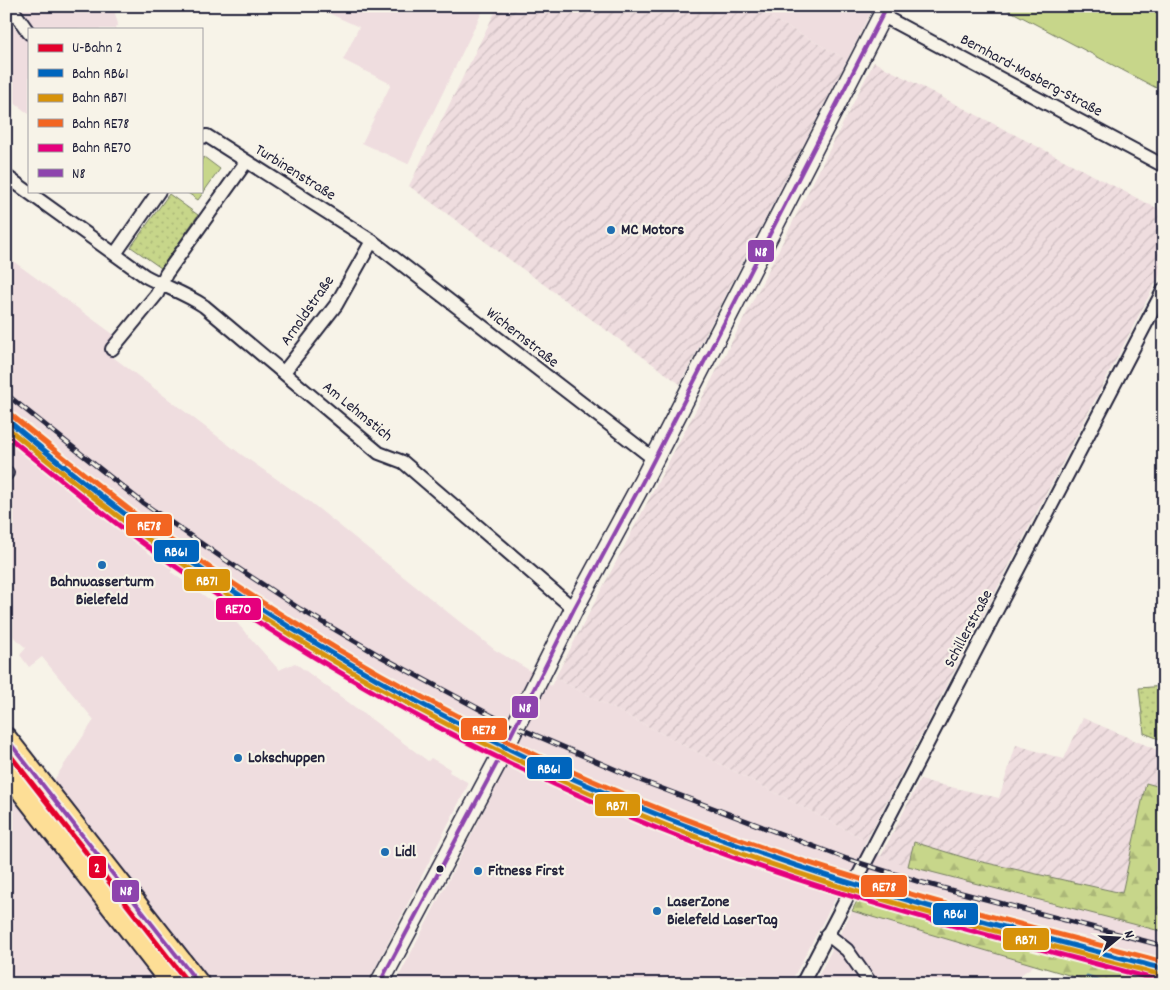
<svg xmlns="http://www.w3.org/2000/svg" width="1170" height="990" font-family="Dekko,sans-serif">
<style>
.built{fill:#efdddf}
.industrial{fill:url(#industrial-furrows)}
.grass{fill:#c7d68a;stroke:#747c62}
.forest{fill:url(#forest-firs);stroke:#747c62}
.park{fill:url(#park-dots);stroke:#747c62}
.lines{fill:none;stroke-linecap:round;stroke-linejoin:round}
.stream{stroke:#5c899f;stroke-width:3}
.street-casing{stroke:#22223b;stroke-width:16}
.secondary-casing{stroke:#22223b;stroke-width:21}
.primary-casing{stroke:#22223b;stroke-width:24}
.street{stroke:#f7f3e8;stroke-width:12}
.secondary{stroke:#f7f3e8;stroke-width:18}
.primary{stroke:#fdde96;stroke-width:20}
.rail-casing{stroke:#22223b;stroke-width:5}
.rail{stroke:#f7f3e8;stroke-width:3;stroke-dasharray:9;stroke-linecap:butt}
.bus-1-casing{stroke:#f7f3e8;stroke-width:8}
.bus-1{stroke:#8e44ad;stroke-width:4}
.rail-1-casing{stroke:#f7f3e8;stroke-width:9}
.rail-2-casing{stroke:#f7f3e8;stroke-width:9}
.rail-3-casing{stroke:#f7f3e8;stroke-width:9}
.rail-4-casing{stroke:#f7f3e8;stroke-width:9}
.rail-1{stroke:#0065bd;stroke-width:5}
.rail-2{stroke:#d79209;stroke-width:5}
.rail-3{stroke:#f26522;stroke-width:5}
.rail-4{stroke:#e5007d;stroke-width:5}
.metro-1-casing{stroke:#f7f3e8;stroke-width:9}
.metro-1{stroke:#e4002b;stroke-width:5}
.poi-dot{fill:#1f6fb2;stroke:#f7f3e8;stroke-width:2}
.bus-dot{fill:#22223b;stroke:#f7f3e8;stroke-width:2}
.labels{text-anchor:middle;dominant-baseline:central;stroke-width:4.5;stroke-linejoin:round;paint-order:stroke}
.street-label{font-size:16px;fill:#22223b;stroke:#f7f3e8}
.poi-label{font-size:16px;font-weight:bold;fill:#22223b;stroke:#f7f3e8;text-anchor:start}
.line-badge{stroke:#f7f3e8;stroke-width:2}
.badge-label{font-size:14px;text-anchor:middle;font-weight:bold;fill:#fff}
</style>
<defs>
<pattern id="industrial-furrows" width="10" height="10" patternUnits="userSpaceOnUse" patternTransform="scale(1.25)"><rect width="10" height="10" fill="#efdddf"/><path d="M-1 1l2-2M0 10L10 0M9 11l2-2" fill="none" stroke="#cdbdc0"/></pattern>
<pattern id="forest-firs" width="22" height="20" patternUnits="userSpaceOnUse" patternTransform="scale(1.25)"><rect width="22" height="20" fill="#c7d68a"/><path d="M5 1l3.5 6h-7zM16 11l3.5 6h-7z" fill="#abb778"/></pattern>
<pattern id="park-dots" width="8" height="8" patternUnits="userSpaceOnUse" patternTransform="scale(1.25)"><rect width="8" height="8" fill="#c7d68a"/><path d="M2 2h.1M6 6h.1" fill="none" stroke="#abb778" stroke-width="1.8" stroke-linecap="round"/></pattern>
</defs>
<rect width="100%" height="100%" fill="#f7f3e8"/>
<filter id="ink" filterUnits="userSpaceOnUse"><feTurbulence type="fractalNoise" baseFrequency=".02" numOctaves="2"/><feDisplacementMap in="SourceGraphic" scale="10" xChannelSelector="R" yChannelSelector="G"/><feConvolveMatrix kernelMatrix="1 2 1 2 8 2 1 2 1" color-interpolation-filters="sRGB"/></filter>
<g filter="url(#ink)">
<!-- built -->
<g class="built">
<polygon points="19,6 113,6 118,24 115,29 36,29"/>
<polygon points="313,6 485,6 408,164 362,143 391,84 343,60 359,27"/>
<polygon points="750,6 874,6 847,60"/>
<polygon points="6,20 29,42 29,114 6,97"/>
<polygon points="6,256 124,342 113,357 242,455 310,502 495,650 529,670 551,686 555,678 862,838 862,849 907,865 914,842 1122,893 1164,892 1164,984 1099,984 1036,964 1008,984 814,984 867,882 849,873 790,984 395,984 509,762 485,750 452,739 282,638 175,566 171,572 227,612 279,670 295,663 428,761 431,758 450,769 449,772 469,783 367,984 211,984 52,783 94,720 42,657 29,667 20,655 26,648 8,632 6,633 6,489 15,477 6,471"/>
<polygon points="6,785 161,984 6,984"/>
</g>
<!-- industrial -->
<g class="industrial">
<polygon points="498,6 750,6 847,60 680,384 409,186"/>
<polygon points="874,62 1164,212 1164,267 862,849 862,838 555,678 740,326"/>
<polygon points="1083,718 1164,753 1164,788 1146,783 1123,893 969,859 915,842 908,866 881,856 920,780 999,798 1016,745 1064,759"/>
</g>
<!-- grass -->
<g class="grass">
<polygon points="1001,6 1164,6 1164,92"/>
<polygon points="204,157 220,169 198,200 185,191 201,191 201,161"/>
</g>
<!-- forest -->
<g class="forest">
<polygon points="1146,783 1164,788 1164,932 908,866 914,842 969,859 1122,893"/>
<polygon points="858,899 1164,982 1164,984 1099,984 852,911"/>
</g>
<!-- park -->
<g class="park">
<polygon points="169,194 198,215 161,268 131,247"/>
<polygon points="1164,686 1164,741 1144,733 1139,688"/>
</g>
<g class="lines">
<!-- stream -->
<polyline class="stream" points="1087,976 1110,984"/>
<!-- street casing -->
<g class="street-casing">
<g id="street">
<polyline points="10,6 29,33"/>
<polyline points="883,16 1164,166"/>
<polyline points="201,137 207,136 372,241 654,459"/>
<path d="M6 176 145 276C165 287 185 293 204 306L379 453 403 462 574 609"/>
<polyline points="115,254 159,191"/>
<polyline points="112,349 157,294 166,274 246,162"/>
<polyline points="284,372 336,305 372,241"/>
<polyline points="6,474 7,473"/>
<polyline points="827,934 847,950 871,984"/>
<polyline points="802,984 1164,289"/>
</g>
</g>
<!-- secondary casing -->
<g class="secondary-casing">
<polyline id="secondary" points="379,984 498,761 574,609 643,481 887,6"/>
</g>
<!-- primary casing -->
<g class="primary-casing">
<g id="primary">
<polyline points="6,738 199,984"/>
<polyline points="6,771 172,984"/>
</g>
</g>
<!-- street -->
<use href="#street" class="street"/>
<!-- secondary -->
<use href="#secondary" class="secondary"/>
<!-- primary -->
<use href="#primary" class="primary"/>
<!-- rail casing -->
<g class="rail-casing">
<polyline id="rail" points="6,394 143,503 221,557 300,609 382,657 498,719 642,781 847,859 920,882 1164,946"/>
</g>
<!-- rail -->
<use href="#rail" class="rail"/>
<!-- bus-1 casing -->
<g class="bus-1-casing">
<g id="bus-1">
<polyline points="6,738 199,984"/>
<polyline points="379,984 498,761 574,609 643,481 887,6"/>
</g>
</g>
<!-- bus-1 -->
<use href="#bus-1" class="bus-1"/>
<!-- rail-1 casing -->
<g class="rail-1-casing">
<path id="rail-1" d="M6 419C53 458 100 496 149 532 323 659 518 765 721 839 865 893 1015 930 1164 969"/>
</g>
<!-- rail-2 casing -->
<g class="rail-2-casing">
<path id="rail-2" d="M6 427C52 464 97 501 144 536 318 663 518 772 720 846 864 899 1014 936 1162 975"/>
</g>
<!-- rail-3 casing -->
<g class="rail-3-casing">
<path id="rail-3" d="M10 414C57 452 104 491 152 527 326 653 520 759 722 833 866 886 1016 923 1164 962"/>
</g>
<!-- rail-4 casing -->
<g class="rail-4-casing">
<path id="rail-4" d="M6 435C51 472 96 509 144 544 318 670 511 775 713 850 859 904 1011 941 1161 981"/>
</g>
<!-- rail-1 -->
<use href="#rail-1" class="rail-1"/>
<!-- rail-2 -->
<use href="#rail-2" class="rail-2"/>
<!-- rail-3 -->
<use href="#rail-3" class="rail-3"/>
<!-- rail-4 -->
<use href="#rail-4" class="rail-4"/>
<!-- metro-1 casing -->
<g class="metro-1-casing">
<polyline id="metro-1" points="6,750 189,984"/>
</g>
<!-- metro-1 -->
<use href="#metro-1" class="metro-1"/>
</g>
</g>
<!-- markers -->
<g class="poi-dot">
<circle cx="611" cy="230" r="5"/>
<circle cx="102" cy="565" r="5"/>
<circle cx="238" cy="758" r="5"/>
<circle cx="385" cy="852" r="5"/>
<circle cx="478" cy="871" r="5"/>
<circle cx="657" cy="911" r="5"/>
</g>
<circle class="bus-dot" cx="440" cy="869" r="4.5"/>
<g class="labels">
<!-- street labels -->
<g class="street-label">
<text transform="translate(1031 76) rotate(28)">Bernhard-Mosberg-Straße</text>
<text transform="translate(295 173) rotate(32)">Turbinenstraße</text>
<text transform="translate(308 311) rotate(-55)">Arnoldstraße</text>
<text transform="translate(522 338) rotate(38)">Wichernstraße</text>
<text transform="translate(357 412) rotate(39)">Am Lehmstich</text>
<text transform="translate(969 629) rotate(-62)">Schillerstraße</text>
</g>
<!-- poi labels -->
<g class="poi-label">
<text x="621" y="230">MC Motors</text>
<text x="102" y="582" text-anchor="middle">Bahnwasserturm<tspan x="102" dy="18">Bielefeld</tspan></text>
<text x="248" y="758">Lokschuppen</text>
<text x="395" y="852">Lidl</text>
<text x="488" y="871">Fitness First</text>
<text x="667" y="902">LaserZone<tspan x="667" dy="18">Bielefeld LaserTag</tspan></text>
</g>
</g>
<g class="line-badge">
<rect x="747" y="239" width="28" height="24" rx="5" fill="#8e44ad"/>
<rect x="125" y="513" width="48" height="24" rx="5" fill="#f26522"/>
<rect x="153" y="539" width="47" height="24" rx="5" fill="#0065bd"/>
<rect x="183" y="568" width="48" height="24" rx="5" fill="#d79209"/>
<rect x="215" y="597" width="47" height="24" rx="5" fill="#e5007d"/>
<rect x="511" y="695" width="28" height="24" rx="5" fill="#8e44ad"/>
<rect x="460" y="717" width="48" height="24" rx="5" fill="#f26522"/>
<rect x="526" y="756" width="47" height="24" rx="5" fill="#0065bd"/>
<rect x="594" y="793" width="47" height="24" rx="5" fill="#d79209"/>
<rect x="88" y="855" width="19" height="24" rx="5" fill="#e4002b"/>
<rect x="860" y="874" width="48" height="24" rx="5" fill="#f26522"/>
<rect x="111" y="879" width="29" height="24" rx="5" fill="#8e44ad"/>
<rect x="932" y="902" width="47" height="24" rx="5" fill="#0065bd"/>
<rect x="1002" y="927" width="48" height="24" rx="5" fill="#d79209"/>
</g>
<g class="badge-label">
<text x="761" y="256">N8</text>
<text x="149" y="530">RE78</text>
<text x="176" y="556">RB61</text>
<text x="207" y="585">RB71</text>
<text x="238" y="613">RE70</text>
<text x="525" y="712">N8</text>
<text x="484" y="734">RE78</text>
<text x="549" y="773">RB61</text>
<text x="617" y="810">RB71</text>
<text x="97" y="872">2</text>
<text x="884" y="891">RE78</text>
<text x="126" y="895">N8</text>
<text x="955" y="918">RB61</text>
<text x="1026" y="944">RB71</text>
</g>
<!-- margin -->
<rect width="1170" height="990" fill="none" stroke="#f7f3e8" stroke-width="25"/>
<rect x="12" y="12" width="1145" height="965" fill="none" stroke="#22223b" stroke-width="2" filter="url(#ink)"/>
<!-- legend -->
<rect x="28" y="28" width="175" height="165" fill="#f7f3e8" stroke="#a29fa3"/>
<rect x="38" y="44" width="25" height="8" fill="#e4002b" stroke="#a29fa3"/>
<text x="72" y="52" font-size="15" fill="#22223b">U-Bahn 2</text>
<rect x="38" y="69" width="25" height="8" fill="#0065bd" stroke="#a29fa3"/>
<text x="72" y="78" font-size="15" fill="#22223b">Bahn RB61</text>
<rect x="38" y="94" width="25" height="8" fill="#d79209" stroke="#a29fa3"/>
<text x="72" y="102" font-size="15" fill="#22223b">Bahn RB71</text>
<rect x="38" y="119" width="25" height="8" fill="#f26522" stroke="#a29fa3"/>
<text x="72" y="128" font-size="15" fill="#22223b">Bahn RE78</text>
<rect x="38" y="144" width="25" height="8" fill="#e5007d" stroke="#a29fa3"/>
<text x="72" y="152" font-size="15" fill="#22223b">Bahn RE70</text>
<rect x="38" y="169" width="25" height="8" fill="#8e44ad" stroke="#a29fa3"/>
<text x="72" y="178" font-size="15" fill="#22223b">N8</text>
<!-- north arrow -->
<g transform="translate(1118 938) rotate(72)" stroke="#f7f3e8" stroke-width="4" paint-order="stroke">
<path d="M0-4L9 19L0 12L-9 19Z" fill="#22223b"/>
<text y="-8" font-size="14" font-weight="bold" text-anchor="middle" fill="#22223b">N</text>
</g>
</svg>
